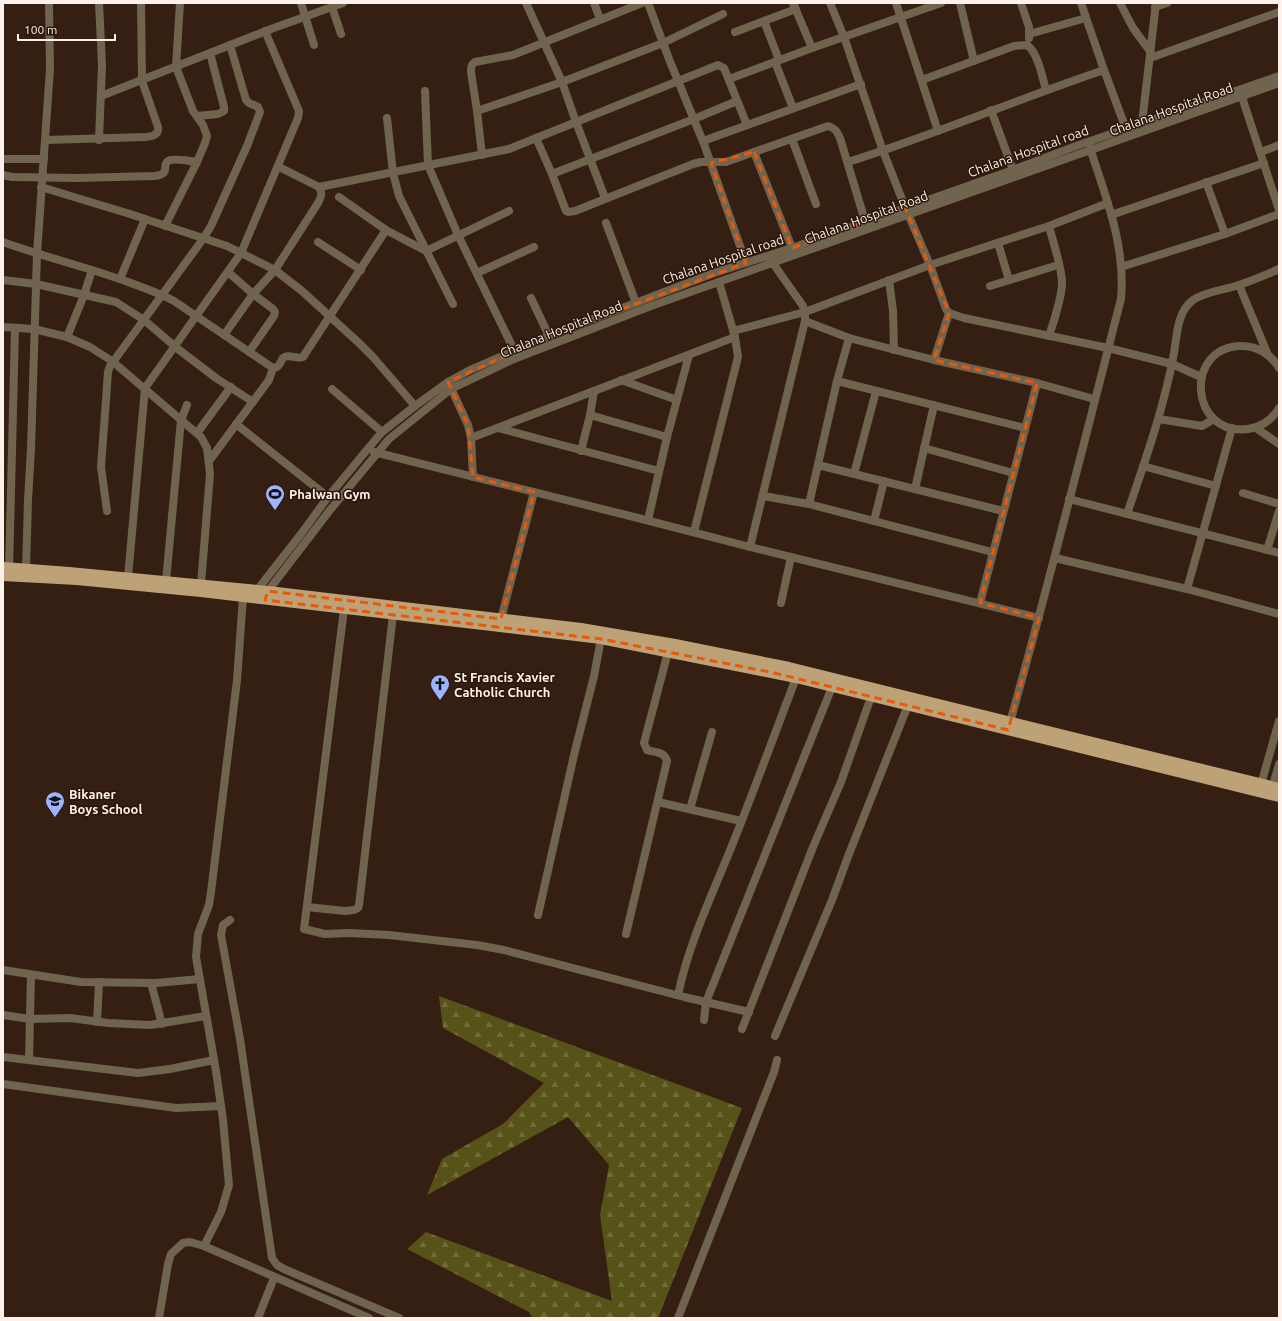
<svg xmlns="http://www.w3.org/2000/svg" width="1282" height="1321" font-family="Ubuntu,sans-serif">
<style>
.forest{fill:url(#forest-firs)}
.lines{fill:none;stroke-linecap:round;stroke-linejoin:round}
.minor{stroke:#71644f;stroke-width:8}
.major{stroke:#bea277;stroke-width:10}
.marked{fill:none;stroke:#e8590c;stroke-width:3;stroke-dasharray:8 5;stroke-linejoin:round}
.labels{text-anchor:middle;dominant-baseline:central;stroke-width:3;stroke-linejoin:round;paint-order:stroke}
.street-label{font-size:13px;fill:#fef1eb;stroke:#2b160a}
.poi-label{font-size:13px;font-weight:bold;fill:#fef1eb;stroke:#2b160a;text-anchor:start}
</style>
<defs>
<pattern id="forest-firs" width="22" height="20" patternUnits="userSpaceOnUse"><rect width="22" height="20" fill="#575318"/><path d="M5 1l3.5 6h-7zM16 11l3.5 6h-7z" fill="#706c3a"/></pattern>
</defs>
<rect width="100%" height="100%" fill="#351f13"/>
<!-- forest -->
<polygon class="forest" points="439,996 742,1108 658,1318 532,1318 529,1312 407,1249 426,1232 612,1301 600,1215 609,1165 568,1117 427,1195 442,1159 503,1124 544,1083 443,1028"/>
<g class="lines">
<!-- minor -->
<g class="minor">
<polyline points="301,3 314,45"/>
<polyline points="526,3 562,82 576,122 605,198"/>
<polyline points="594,3 600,19"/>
<polyline points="648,3 669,59 704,144 746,263"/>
<polyline points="793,3 812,48"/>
<polyline points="830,3 844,37 883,151 905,207 930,265 946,309 949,313 964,318 1108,348 1172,364 1201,377"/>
<polyline points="896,3 938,131"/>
<polyline points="960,3 974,61"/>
<polyline points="1021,3 1029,27 1029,38"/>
<polyline points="1081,3 1104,70 1126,129"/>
<polyline points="1120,3 1133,28 1150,51"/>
<polyline points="332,7 341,34"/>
<polyline points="1155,7 1167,3"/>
<polyline points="764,21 779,60"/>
<polyline points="735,32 796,9"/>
<polyline points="1029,34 1086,18"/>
<polyline points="1150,58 1279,12"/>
<polyline points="775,62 793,108"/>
<polyline points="729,79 812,48 941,3"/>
<path d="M922 80 1014 46 1027 45C1038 53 1042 76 1046 90"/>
<polyline points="425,91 428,165 458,235 514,350"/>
<polyline points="1240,91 1279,210"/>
<polyline points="101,96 271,29 343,3"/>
<polyline points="991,110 1013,170"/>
<polyline points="477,111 562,82 663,43 723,14"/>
<polyline points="197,116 218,114 224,111 224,107 210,53"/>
<polyline points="387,118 393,173 399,196 453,304"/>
<polyline points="1142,123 1156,3"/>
<path d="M536 138 552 174 566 211 568 212 575 211 693 164 701 162H726L828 126C835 128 837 131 840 138L865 221"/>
<polyline points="792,139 816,204"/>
<path d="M46 140 146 137C153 136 159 135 158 127L142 81 141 3"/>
<polyline points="99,140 102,65 99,3"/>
<polyline points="703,141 861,84"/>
<polyline points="754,152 792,248"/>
<polyline points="1261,152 1279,145"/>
<path d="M482 155 477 111 471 72C471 67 471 65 475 62L513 55 642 3"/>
<polyline points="3,159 44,159"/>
<path d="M848 162C934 135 1018 99 1104 70"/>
<polyline points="552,174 694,119 737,101"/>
<path d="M3 175 12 177 78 178 154 176C172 174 161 166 168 161 172 158 191 161 197 162"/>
<polyline points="1206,182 1225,234"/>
<polyline points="41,187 130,214 227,246 275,270 302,291 359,343 373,357 415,406"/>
<polyline points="319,187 509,149 718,65 724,68 747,125"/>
<polyline points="339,197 386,230 426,251 509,211"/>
<polyline points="1111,215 1264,163"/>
<polyline points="606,223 636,303"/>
<polyline points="165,226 197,162 205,143 207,136 203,125 193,111 176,67 180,3"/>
<path d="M3 242C44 257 87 267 128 282 144 288 159 293 174 301L273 368 277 367C280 365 281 361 283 358 288 353 297 360 303 357L386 230"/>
<polyline points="318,242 361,270"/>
<polyline points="998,243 1009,280"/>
<polyline points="1121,267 1225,234 1279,214"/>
<polyline points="228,272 253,294 273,309 275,312 274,316 249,352"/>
<polyline points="477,273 534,247"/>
<polyline points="120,279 145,219"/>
<polyline points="3,280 36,284 116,302 144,320 178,349 216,378 253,402"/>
<polyline points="889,280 893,311 894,350"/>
<polyline points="1239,285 1268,355"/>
<polyline points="990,286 1058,265"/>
<polyline points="531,298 549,336"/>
<polyline points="805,321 849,338 934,360 1037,383 980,603"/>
<polyline points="3,327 34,329 67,337 90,347 112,361 201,437 207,448 210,474 201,584"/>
<polyline points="733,331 805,312 930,265 1049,226"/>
<path d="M224 335 253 294 275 270 318 203C321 197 323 193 319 187L279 167"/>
<path d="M1049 336C1054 320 1061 302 1062 284 1062 266 1053 243 1049 226L1108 203"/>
<polyline points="67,337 84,295 92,270"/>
<polyline points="934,360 949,313"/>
<path d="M1279 368C1271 354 1257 346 1241 346 1183 347 1190 437 1248 429 1261 427 1272 420 1279 408"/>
<polyline points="621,380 677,400"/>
<polyline points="837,381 1025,428"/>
<polyline points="1037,383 1094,399"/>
<polyline points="450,386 468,425 471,438 473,477"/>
<polyline points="332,389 382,432"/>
<polyline points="590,415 667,437"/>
<polyline points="1159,419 1202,426 1214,419"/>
<polyline points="236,424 328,497"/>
<polyline points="498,428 659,471"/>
<polyline points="1256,428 1279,444"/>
<polyline points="197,433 231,387"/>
<polyline points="471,438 735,337"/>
<polyline points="924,448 1013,473"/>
<polyline points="581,451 590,415 594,391"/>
<polyline points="374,452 638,518 750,547 1039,618"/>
<polyline points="209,461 269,380 273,368"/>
<polyline points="818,465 1003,511"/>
<polyline points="1143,466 1216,486"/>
<polyline points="854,474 876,391"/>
<polyline points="915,489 934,405"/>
<polyline points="1243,493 1279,504"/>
<polyline points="763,496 809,504 992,552"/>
<polyline points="1069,499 1279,553"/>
<polyline points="809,504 837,381 849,338"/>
<polyline points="107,511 101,467 108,372 110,366 203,239 211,226 247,146 260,112 258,107 249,103 246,100 230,45"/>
<path d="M1127 514C1145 461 1164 408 1174 353 1177 335 1177 312 1193 300 1206 291 1225 290 1239 285 1253 280 1266 275 1279 269"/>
<polyline points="648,520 667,437 689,355"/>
<polyline points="874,521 884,481"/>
<polyline points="694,532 738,357 735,337 719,282"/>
<polyline points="750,547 805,321 805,312 803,306 770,259"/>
<polyline points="1267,550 1279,511"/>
<polyline points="1055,558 1187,589 1279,614"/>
<polyline points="26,569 28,500 31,449 37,254 50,69 49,3"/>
<polyline points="9,572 15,329"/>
<polyline points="128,577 145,388 241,253 298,118 299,111 296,104 265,31"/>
<polyline points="166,581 181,420 187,405"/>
<polyline points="1187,589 1232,428"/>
<polyline points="254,594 301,534 328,497 366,451 382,432 415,406 448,382 470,370 549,336 714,273 792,248 1013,170 1076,146 1279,76"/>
<polyline points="267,595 268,591 330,510 389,439 451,389 514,359 651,306 1279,83"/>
<polyline points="781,603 791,557"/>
<polyline points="344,609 304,929 325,934 349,933 389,935 477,945 504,950 684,997 749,1012"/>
<polyline points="501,619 534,492"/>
<path d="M1009 726C1049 584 1084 442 1121 299 1126 245 1105 195 1089 145"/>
<polyline points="1260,788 1279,721"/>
<polyline points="1271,792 1279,764"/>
<polyline points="658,802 741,821"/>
<polyline points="690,809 712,732"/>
<polyline points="307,907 345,911 354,910 358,908 359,905 393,615"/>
<polyline points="538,915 574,755 594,676 601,639"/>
<polyline points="230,920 223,925 221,935 240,1039 272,1258 277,1265 284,1269 399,1318"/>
<path d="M626 934 667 761C664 751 656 753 647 750L644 743 668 652"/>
<polyline points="3,970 81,982 156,983 200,979"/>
<polyline points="151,983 162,1024"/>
<path d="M678 995C689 942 713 893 733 843 755 788 775 733 796 678"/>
<polyline points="3,1015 30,1019 70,1018 108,1023 150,1025 206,1016"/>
<polyline points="704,1020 706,1002 832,687"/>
<polyline points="97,1022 99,982"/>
<polyline points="742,1029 813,847 841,782 871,697"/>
<polyline points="775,1036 832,900 849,854 908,705"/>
<polyline points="3,1057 138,1073 170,1069 214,1060"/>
<polyline points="29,1060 31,975"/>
<polyline points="3,1084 176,1108 221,1106"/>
<polyline points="204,1246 221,1212 229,1185 223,1120 216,1071 196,957 198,934 209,905 211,892 237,680 243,597"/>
<polyline points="159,1318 168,1264 171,1254 183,1243 190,1242 204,1246 369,1318"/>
<polyline points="258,1318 274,1278"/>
<polyline points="678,1318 774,1072 777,1060"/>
</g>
<!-- major -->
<g class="major">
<polyline points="3,567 69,572 268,591 581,628 675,644 789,667 1279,788"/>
<polyline points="3,576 77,580 201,592 601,639 796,678 1279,797"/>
</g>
</g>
<!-- marked area -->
<path class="marked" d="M754 152 792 248 905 207 949 313 934 360 1037 383 980 603 1039 618 1008 730 770 672 601 639 265 600 268 591 501 619 534 492 473 477 468 425 448 382 549 336 746 263 711 163Z"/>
<!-- icons -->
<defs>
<g id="stadium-pin" transform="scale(1)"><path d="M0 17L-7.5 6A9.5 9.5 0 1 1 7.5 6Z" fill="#9cb4fd" stroke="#2b160a"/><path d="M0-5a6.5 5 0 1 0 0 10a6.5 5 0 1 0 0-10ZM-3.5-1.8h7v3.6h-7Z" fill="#111"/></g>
<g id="church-pin" transform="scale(1)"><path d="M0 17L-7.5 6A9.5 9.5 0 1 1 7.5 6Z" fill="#9cb4fd" stroke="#2b160a"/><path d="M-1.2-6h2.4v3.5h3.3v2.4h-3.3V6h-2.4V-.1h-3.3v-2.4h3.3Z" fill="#111"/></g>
<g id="school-pin" transform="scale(1)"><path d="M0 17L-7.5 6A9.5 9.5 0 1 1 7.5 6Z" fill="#9cb4fd" stroke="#2b160a"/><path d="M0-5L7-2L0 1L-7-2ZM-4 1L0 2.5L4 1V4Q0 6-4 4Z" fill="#111"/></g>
</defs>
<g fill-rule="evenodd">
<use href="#stadium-pin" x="275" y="494"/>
<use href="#church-pin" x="440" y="684"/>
<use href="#school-pin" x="55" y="801"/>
</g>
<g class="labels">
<!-- street labels -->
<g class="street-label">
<text transform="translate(1171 109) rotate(-20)">Chalana Hospital Road</text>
<text transform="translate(1028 151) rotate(-20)">Chalana Hospital road</text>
<text transform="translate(866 217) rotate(-20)">Chalana Hospital Road</text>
<text transform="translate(723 259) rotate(-19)">Chalana Hospital road</text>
<text transform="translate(561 329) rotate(-22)">Chalana Hospital Road</text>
</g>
<!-- poi labels -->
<g class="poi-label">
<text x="289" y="494">Phalwan Gym</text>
<text x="454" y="677">St Francis Xavier<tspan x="454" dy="15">Catholic Church</tspan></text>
<text x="69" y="794">Bikaner<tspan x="69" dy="15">Boys School</tspan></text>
</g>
</g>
<!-- border -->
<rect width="1282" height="1321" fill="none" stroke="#fef1eb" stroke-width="8"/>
<!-- scale -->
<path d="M18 34v6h97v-6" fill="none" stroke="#fef1eb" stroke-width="2"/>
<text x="24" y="34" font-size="12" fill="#fef1eb" stroke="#2b160a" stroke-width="3" paint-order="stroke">100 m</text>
</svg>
